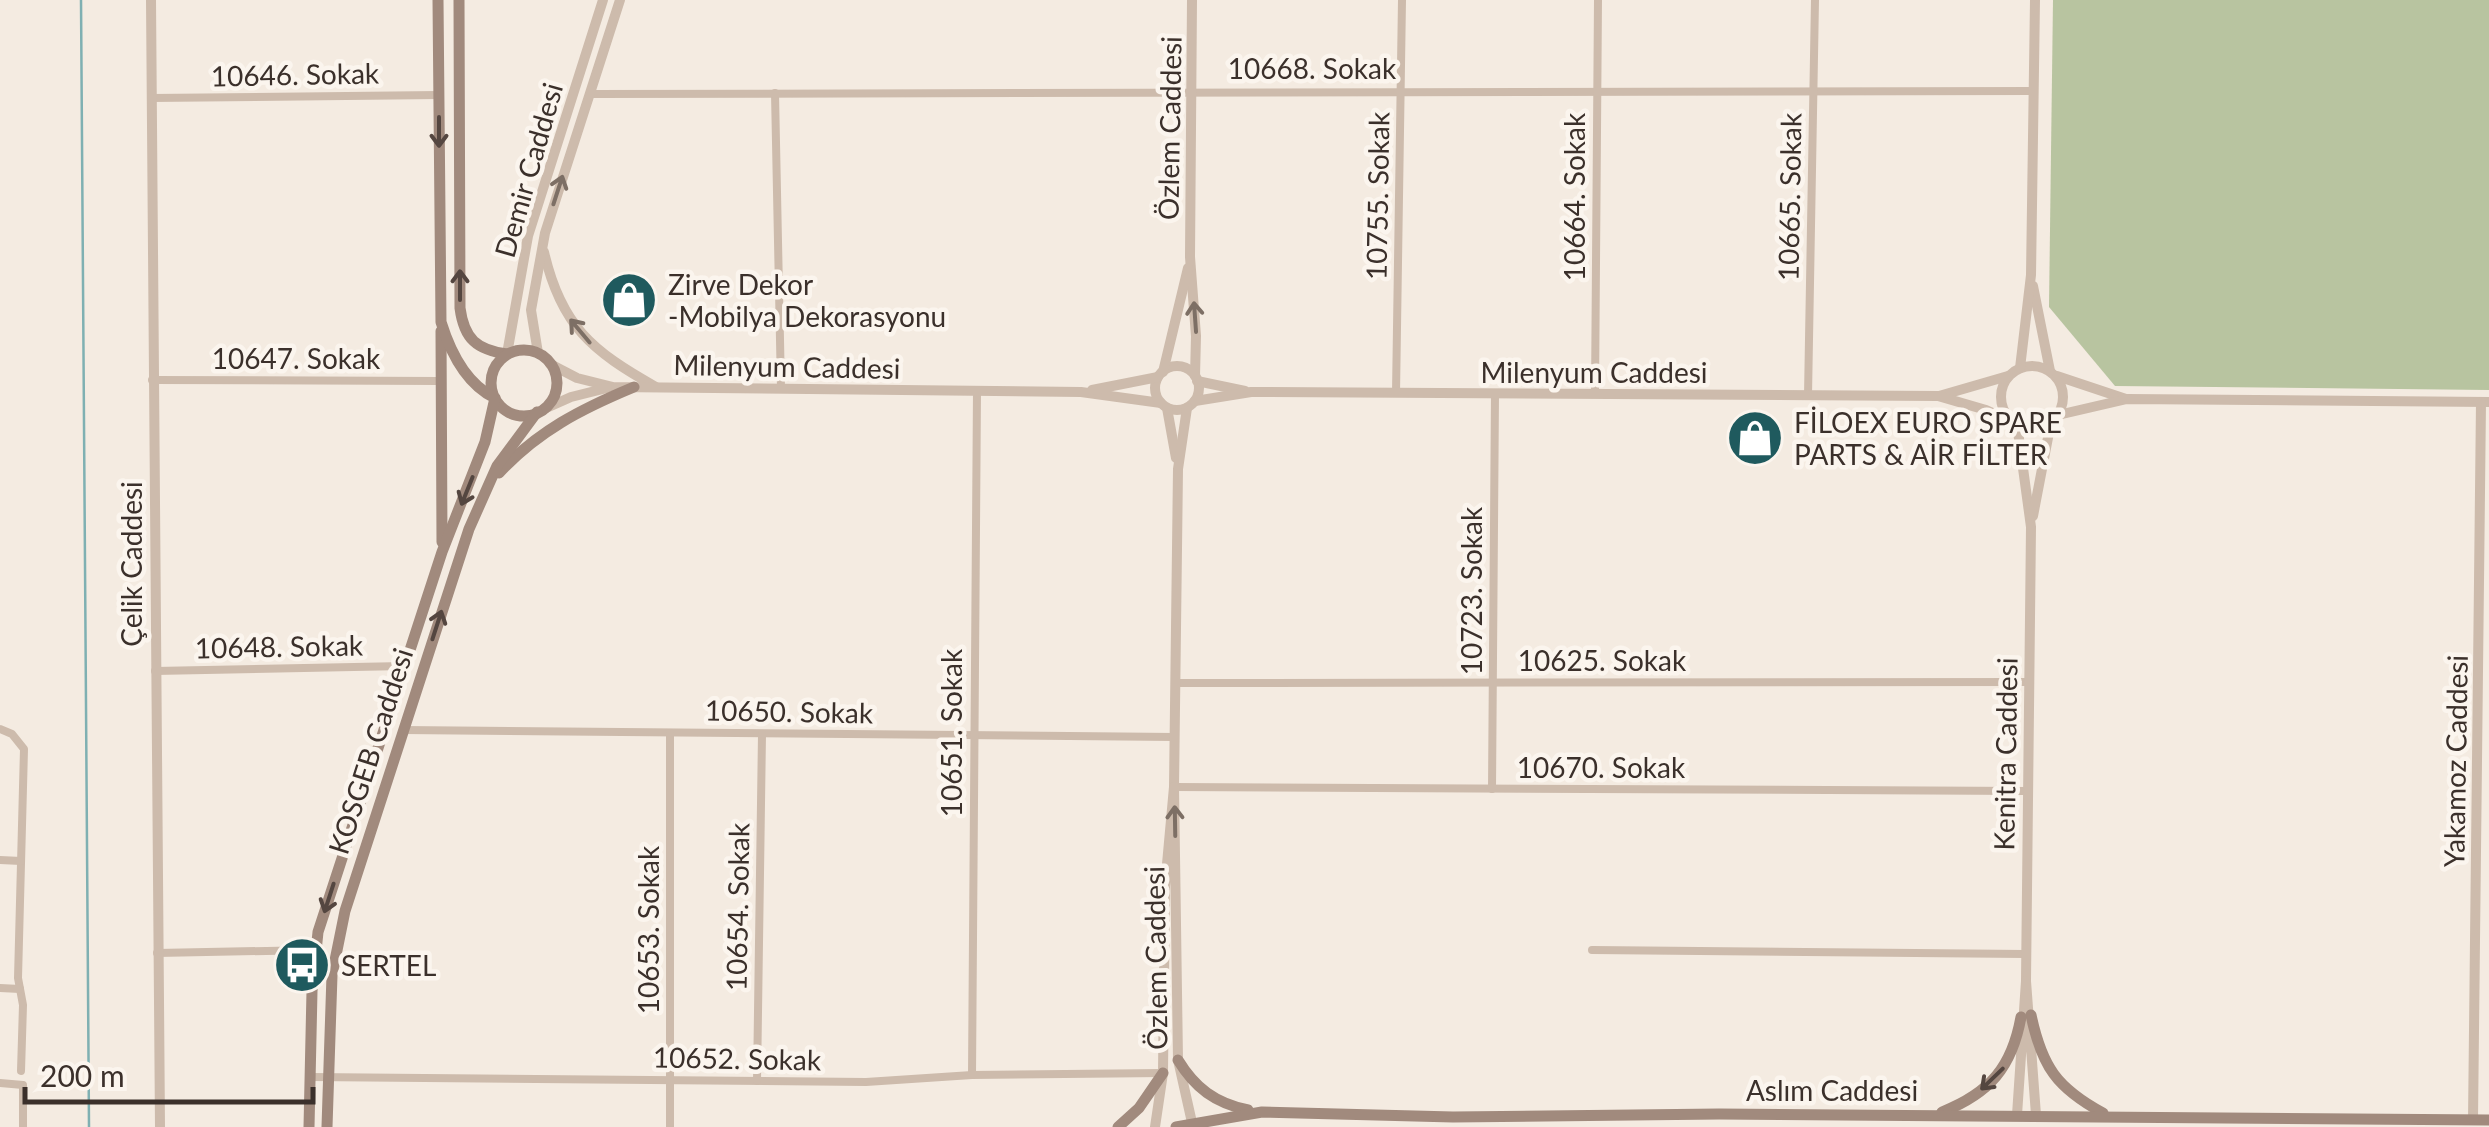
<svg xmlns="http://www.w3.org/2000/svg" width="2489" height="1127" font-family="Lato,sans-serif">
<style>
.green{fill:#b8c4a0}
.lines{fill:none;stroke-linecap:round;stroke-linejoin:round}
.stream{stroke:#7fb0b2;stroke-width:2.5}
.minor{stroke:#cdbbac;stroke-width:8}
.tertiary{stroke:#cdbbac;stroke-width:10}
.secondary{stroke:#a18a7d;stroke-width:11}
.oneway{stroke:#544640}
.oneway2{stroke:#7d6f65}
.labels{text-anchor:middle;dominant-baseline:central;stroke-width:9;stroke-linejoin:round;paint-order:stroke}
.street-label{font-size:28px;fill:#3b302b;stroke:#fbf5ee}
.poi-label{font-size:28px;fill:#3b302b;stroke:#fbf5ee;text-anchor:start}
</style>
<rect width="100%" height="100%" fill="#f4ebe1"/>
<!-- green -->
<polygon class="green" points="2053,0 2489,0 2489,390 2115,386 2049,307"/>
<g class="lines">
<!-- stream -->
<polyline class="stream" points="81,0 89,1127"/>
<!-- minor -->
<g class="minor">
<polyline points="775,93 781,389"/>
<polyline points="590,94 2034,91"/>
<polyline points="151,98 439,95"/>
<polyline points="152,380 440,381"/>
<polyline points="1396,393 1402,0"/>
<polyline points="1595,394 1598,0"/>
<polyline points="1808,396 1815,0"/>
<polyline points="155,671 404,666"/>
<polyline points="1175,683 2029,682"/>
<polyline points="0,729 12,734 24,749 18,978 23,1005 21,1071"/>
<polyline points="403,730 1175,737"/>
<polyline points="1174,787 2027,791"/>
<polyline points="1492,789 1495,394"/>
<polyline points="0,860 21,861"/>
<polyline points="1592,950 2025,954"/>
<polyline points="157,953 315,950"/>
<polyline points="0,988 20,989"/>
<polyline points="972,1075 977,391"/>
<polyline points="310,1077 866,1082 972,1075 1163,1073"/>
<polyline points="757,1081 762,734"/>
<polyline points="0,1083 23,1085 23,1127"/>
<polyline points="670,1127 670,733"/>
</g>
<!-- tertiary -->
<g class="tertiary">
<polyline points="151,0 160,1127"/>
<polyline points="1192,0 1190,257 1196,336 1195,376"/>
<path d="M544 252C561 326 592 351 656 387"/>
<polyline points="2033,286 2050,371"/>
<polyline points="538,353 531,310 545,233 620,0"/>
<polyline points="507,354 528,236 603,0"/>
<polyline points="550,364 577,378 613,387 1081,392 1161,403"/>
<circle cx="2032" cy="397" r="31"/>
<circle cx="1177" cy="388" r="22"/>
<polyline points="2020,368 2031,275 2035,0"/>
<polyline points="1163,372 1188,268"/>
<polyline points="2057,376 2126,399"/>
<polyline points="1197,381 1245,391"/>
<polyline points="1092,390 1158,377"/>
<polyline points="1939,396 2008,376"/>
<polyline points="1195,401 1251,392 1938,396 1986,410 2013,422"/>
<polyline points="1167,408 1176,458"/>
<polyline points="544,409 571,397 607,388"/>
<polyline points="2058,415 2127,399 2489,402"/>
<polyline points="2017,424 2031,527 2026,981"/>
<polyline points="2033,516 2051,422"/>
<polyline points="1174,787 1178,469 1187,408"/>
<polyline points="2017,1115 2026,981 2036,1115"/>
<polyline points="2473,1120 2481,402"/>
<polyline points="1155,1127 1163,1073 1165,886 1174,787 1178,1060 1193,1127"/>
</g>
<!-- secondary -->
<g class="secondary">
<path d="M459 0 460 308C464 339 477 350 507 354"/>
<polyline points="441,331 442,542"/>
<circle cx="524" cy="383" r="33"/>
<path d="M499 473C538 431 581 409 634 387"/>
<path d="M2031 1015C2042 1067 2057 1088 2103 1113"/>
<path d="M1178 1060C1195 1088 1215 1103 1248 1110"/>
<path d="M1942 1112C1990 1093 2012 1067 2021 1017"/>
<path d="M309 1127 312 991 318 932 442 552 485 442 495 398C466 384 450 351 441 322L438 0"/>
<polyline points="327,1127 332,975 345,911 469,529 497,466 537,412"/>
<polyline points="1118,1127 1139,1108 1163,1073"/>
<polyline points="1176,1127 1262,1112 1453,1117 1719,1114 2489,1120"/>
</g>
</g>
<!-- one-way arrows -->
<defs><path id="oneway-shaft" d="M-6 0H5M1.5-3L5.5 0L1.5 3" fill="none" stroke-width="1.6" stroke-linecap="round" stroke-linejoin="round" transform="scale(2.5)"/></defs>
<g class="oneway">
<use href="#oneway-shaft" transform="translate(439 132) rotate(90)"/>
<use href="#oneway-shaft" transform="translate(460 285) rotate(-90)"/>
<use href="#oneway-shaft" transform="translate(467 491) rotate(112)"/>
<use href="#oneway-shaft" transform="translate(437 625) rotate(-72)"/>
<use href="#oneway-shaft" transform="translate(329 898) rotate(108)"/>
<use href="#oneway-shaft" transform="translate(1992 1079) rotate(136)"/>
</g>
<g class="oneway2">
<use href="#oneway-shaft" transform="translate(558 190) rotate(-72)"/>
<use href="#oneway-shaft" transform="translate(1195 317) rotate(-94)"/>
<use href="#oneway-shaft" transform="translate(580 331) rotate(-130)"/>
<use href="#oneway-shaft" transform="translate(1175 821) rotate(-91)"/>
</g>
<!-- icons -->
<defs>
<g id="shop-disc" transform="scale(2.875)"><circle r="9.5" fill="#1f5a5e" stroke="#fbf5ee"/><path d="M-5-2.5h2.3a2.7 3.5 0 0 1 5.4 0H5L5.5 6h-11ZM-1.5-2.5h3a1.5 2.3 0 0 0-3 0Z" fill="#fff"/></g>
<g id="bus-disc" transform="scale(2.875)"><circle r="9.5" fill="#1f5a5e" stroke="#fbf5ee"/><path d="M-5-6H5V4H4V6H2V4H-2V6H-4V4H-5ZM-3.5-4V0h7V-4ZM-3.5 1.2v1.5H-2V1.2ZM2 1.2v1.5H3.5V1.2Z" fill="#fff"/></g>
</defs>
<g fill-rule="evenodd">
<use href="#shop-disc" x="629" y="300"/>
<use href="#shop-disc" x="1755" y="438"/>
<use href="#bus-disc" x="302" y="965"/>
</g>
<g class="labels">
<!-- street labels -->
<g class="street-label">
<text x="1312" y="68">10668. Sokak</text>
<text transform="translate(295 74) rotate(-1)">10646. Sokak</text>
<text transform="translate(1169 128) rotate(-89)">Özlem Caddesi</text>
<text transform="translate(528 170) rotate(-74)">Demir Caddesi</text>
<text transform="translate(1377 196) rotate(-89)">10755. Sokak</text>
<text transform="translate(1574 197) rotate(-90)">10664. Sokak</text>
<text transform="translate(1789 197) rotate(-89)">10665. Sokak</text>
<text x="296" y="358">10647. Sokak</text>
<text transform="translate(787 366) rotate(1)">Milenyum Caddesi</text>
<text x="1594" y="372">Milenyum Caddesi</text>
<text transform="translate(131 564) rotate(-90)">Çelik Caddesi</text>
<text transform="translate(1471 591) rotate(-90)">10723. Sokak</text>
<text transform="translate(279 646) rotate(-1)">10648. Sokak</text>
<text x="1602" y="660">10625. Sokak</text>
<text transform="translate(789 711) rotate(1)">10650. Sokak</text>
<text transform="translate(951 733) rotate(-90)">10651. Sokak</text>
<text transform="translate(370 751) rotate(-72)">KOSGEB Caddesi</text>
<text transform="translate(2005 754) rotate(-89)">Kenitra Caddesi</text>
<text transform="translate(2455 761) rotate(-89)">Yakamoz Caddesi</text>
<text x="1601" y="767">10670. Sokak</text>
<text transform="translate(737 907) rotate(-89)">10654. Sokak</text>
<text transform="translate(648 930) rotate(-90)">10653. Sokak</text>
<text transform="translate(1155 958) rotate(-91)">Özlem Caddesi</text>
<text transform="translate(737 1058) rotate(1)">10652. Sokak</text>
<text x="1832" y="1090">Aslım Caddesi</text>
</g>
<!-- poi labels -->
<g class="poi-label">
<text x="668" y="284">Zirve Dekor<tspan x="668" dy="32">-Mobilya Dekorasyonu</tspan></text>
<text x="1794" y="422">FİLOEX EURO SPARE<tspan x="1794" dy="32">PARTS &amp; AİR FİLTER</tspan></text>
<text x="341" y="965">SERTEL</text>
</g>
</g>
<!-- scale -->
<path d="M25 1087v15h288v-15" fill="none" stroke="#3b302b" stroke-width="5"/>
<text x="40" y="1087" font-size="30" fill="#3b302b" stroke="#fbf5ee" stroke-width="8" paint-order="stroke">200 m</text>
</svg>
